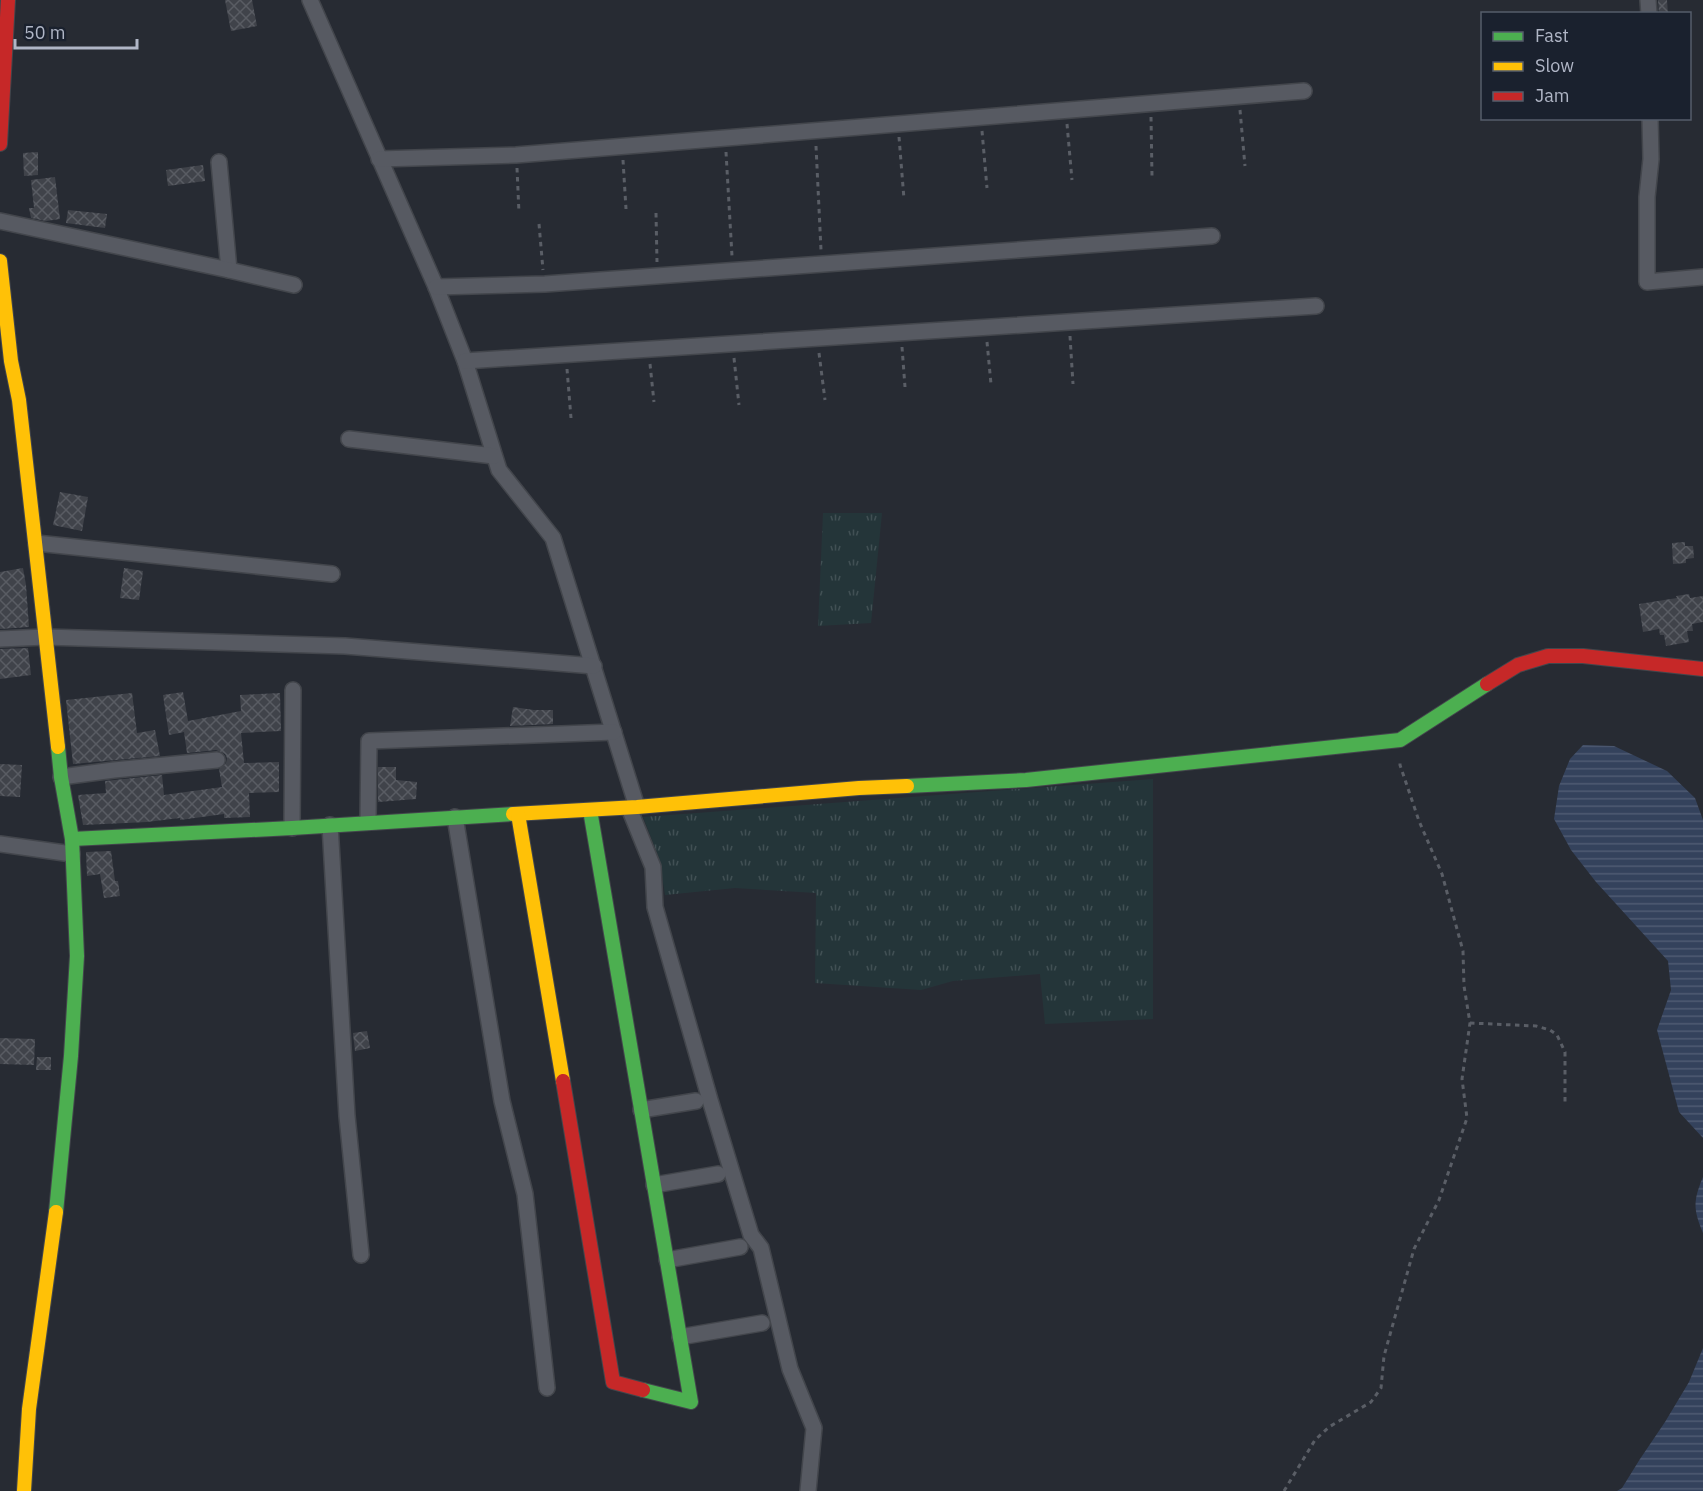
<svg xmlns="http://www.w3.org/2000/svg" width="1703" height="1491" font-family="'IBM Plex Sans',sans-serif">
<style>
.grass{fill:url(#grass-tufts)}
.water{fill:url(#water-rules)}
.building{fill:url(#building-cross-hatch)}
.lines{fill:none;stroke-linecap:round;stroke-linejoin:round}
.street-casing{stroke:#43464c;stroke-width:18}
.fast-casing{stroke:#43464c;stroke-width:16}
.slow-casing{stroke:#43464c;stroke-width:16}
.jam-casing{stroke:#43464c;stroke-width:16}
.path{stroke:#5a5e66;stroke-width:3;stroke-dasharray:4.5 4.5;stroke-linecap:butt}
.street{stroke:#575a62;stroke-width:15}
.fast{stroke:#4caf50;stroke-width:14}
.slow{stroke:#ffc107;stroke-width:14}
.jam{stroke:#c62828;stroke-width:14}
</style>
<defs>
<pattern id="grass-tufts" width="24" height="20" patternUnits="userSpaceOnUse" patternTransform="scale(1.5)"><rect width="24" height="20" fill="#243539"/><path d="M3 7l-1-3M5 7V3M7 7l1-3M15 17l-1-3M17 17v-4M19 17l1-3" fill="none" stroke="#415054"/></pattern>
<pattern id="water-rules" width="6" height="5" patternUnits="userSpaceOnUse" patternTransform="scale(1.5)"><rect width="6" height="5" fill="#34425c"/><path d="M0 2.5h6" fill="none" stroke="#4f5b72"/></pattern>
<pattern id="building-cross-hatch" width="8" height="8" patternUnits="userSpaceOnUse" patternTransform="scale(1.5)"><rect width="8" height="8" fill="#40434a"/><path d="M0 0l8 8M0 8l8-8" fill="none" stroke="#595c63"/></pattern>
</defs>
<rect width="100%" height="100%" fill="#272b33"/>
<!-- grass -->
<g class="grass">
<polygon points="823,513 882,513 871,623 818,626"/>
<polygon points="1153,779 1153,1019 1045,1024 1040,974 953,981 921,990 815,983 816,893 735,888 665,895 659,858 643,817"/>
</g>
<!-- water -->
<g class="water">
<polygon points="1583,745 1614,746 1667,771 1695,798 1703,820 1703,1138 1679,1112 1657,1030 1671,990 1668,961 1596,882 1571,850 1554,819 1559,786 1570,759"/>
<path d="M1703 1177V1233C1693 1209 1693 1201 1703 1177Z"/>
<polygon points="1703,1348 1703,1491 1617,1491 1622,1488 1640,1459 1665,1422 1689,1382"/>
</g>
<!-- building -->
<g class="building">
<polygon points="225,0 252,0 257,26 231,31"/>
<polygon points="1658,0 1667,0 1668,14 1659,14"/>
<polygon points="38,152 38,175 24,176 23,153"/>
<polygon points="203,165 205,181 168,186 166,170"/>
<polygon points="55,177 60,219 46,221 31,218 29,208 34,208 31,180"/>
<polygon points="68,210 107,214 105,228 66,223"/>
<polygon points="60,492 88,497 82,531 53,525"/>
<polygon points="1685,542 1685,546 1693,546 1694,558 1686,559 1686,563 1673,564 1672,543"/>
<polygon points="23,568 26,585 29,627 0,629 0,572"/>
<polygon points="124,568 143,571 139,600 120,598"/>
<polygon points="1689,594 1690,598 1703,596 1703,622 1692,624 1693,631 1687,631 1689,642 1666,646 1664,635 1660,635 1659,629 1643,632 1639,604 1677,598 1676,596"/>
<polygon points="28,648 31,675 0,679 0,649"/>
<polygon points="183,692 188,721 241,711 240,695 280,693 281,731 241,733 244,763 279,762 279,792 249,793 250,817 224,818 224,814 180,820 180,818 147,822 83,825 78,795 106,793 105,781 162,775 164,795 222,787 219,769 226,763 227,758 225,754 216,750 187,753 184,732 169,735 163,695"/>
<polygon points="132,693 137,733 155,730 160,756 73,764 66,700"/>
<polygon points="513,707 534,710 553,710 553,724 510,726"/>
<polygon points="0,764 22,765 20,797 0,796"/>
<polygon points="378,767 396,767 396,780 417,782 416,799 378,802"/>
<polygon points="111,851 115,881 118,881 120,896 104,898 100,874 87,876 86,852"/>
<polygon points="367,1031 370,1048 355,1051 353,1033"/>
<polygon points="0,1038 35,1039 34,1065 0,1064"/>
<polygon points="37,1057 51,1057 51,1070 36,1070"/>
</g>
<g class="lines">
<!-- street casing -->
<g class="street-casing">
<g id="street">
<polyline points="310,0 436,287 465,361 499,470 553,538 637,807"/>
<polyline points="1648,0 1649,14"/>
<polyline points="1650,118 1651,159 1647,197 1647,282 1703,277"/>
<polyline points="379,159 516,155 1304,91"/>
<polyline points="219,162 229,270"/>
<polyline points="0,221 229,270 294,285"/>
<polyline points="436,287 545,284 1212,236"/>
<polyline points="465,361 1316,306"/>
<polyline points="349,439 494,456"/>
<polyline points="36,543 332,574"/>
<polyline points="0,639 45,637 345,646 594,666"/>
<polyline points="61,777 114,770 217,760"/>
<polyline points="629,808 653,867 655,907 710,1100 751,1235 761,1248 790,1369 814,1428 808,1491"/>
<polyline points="455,817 502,1101 525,1194 547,1388"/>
<polyline points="368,822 369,741 614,732"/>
<polyline points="330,825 347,1116 361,1255"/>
<polyline points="292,828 293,690"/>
<polyline points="0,844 72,854"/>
<polyline points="641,1110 696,1101"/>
<polyline points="654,1185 718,1174"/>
<polyline points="667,1260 740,1247"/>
<polyline points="680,1337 762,1323"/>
</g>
</g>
<!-- fast casing -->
<g class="fast-casing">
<g id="fast">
<polyline points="907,786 1026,780 1400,740 1487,684"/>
<polyline points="590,810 691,1402 643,1390"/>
<polyline points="72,839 292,828 513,814"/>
<polyline points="56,1212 71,1056 77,956 72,839 61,777 58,747"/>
</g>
</g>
<!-- slow casing -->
<g class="slow-casing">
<g id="slow">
<polyline points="0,261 11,361 19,400 58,747"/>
<polyline points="513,814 637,807 859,788 907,786"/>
<polyline points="518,814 563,1081"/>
<polyline points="24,1491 29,1409 56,1212"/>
</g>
</g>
<!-- jam casing -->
<g class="jam-casing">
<g id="jam">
<polyline points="0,144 8,0"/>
<polyline points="1487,684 1518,665 1548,656 1583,656 1703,669"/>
<polyline points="563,1081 613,1382 643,1390"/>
</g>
</g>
<!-- path -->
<g class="path">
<polyline points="1240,110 1245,166"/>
<polyline points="1151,117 1152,176"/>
<polyline points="1067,124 1072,180"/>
<polyline points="982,131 987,188"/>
<polyline points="899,137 904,199"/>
<polyline points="816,146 821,250"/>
<polyline points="726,152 732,256"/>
<polyline points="623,160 626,209"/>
<polyline points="517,168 519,213"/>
<polyline points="656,213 657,262"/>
<polyline points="539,224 543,270"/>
<polyline points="1070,336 1073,384"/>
<polyline points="987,342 991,384"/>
<polyline points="902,347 905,387"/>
<polyline points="819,353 825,400"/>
<polyline points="734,358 739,405"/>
<polyline points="650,364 654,402"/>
<polyline points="567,369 571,418"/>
<polyline points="1470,1023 1536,1026 1550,1030 1557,1035 1565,1052 1565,1102"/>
<polyline points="1284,1491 1315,1440 1329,1427 1371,1402 1381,1388 1384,1356 1414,1249 1439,1200 1467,1118 1462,1079 1470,1023 1464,986 1463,951 1442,874 1419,821 1400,765 1400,760"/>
</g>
<!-- street -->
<use href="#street" class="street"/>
<!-- fast -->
<use href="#fast" class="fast"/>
<!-- slow -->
<use href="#slow" class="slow"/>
<!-- jam -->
<use href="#jam" class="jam"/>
</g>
<!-- legend -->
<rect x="1481" y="12" width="210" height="108" fill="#1a212e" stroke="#565d6b" stroke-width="1.5"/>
<rect x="1493" y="32" width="30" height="9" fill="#4caf50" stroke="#565d6b" stroke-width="1.5"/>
<text x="1535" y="42" font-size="18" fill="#b0b6c6">Fast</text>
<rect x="1493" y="62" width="30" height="9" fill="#ffc107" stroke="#565d6b" stroke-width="1.5"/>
<text x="1535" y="72" font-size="18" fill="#b0b6c6">Slow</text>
<rect x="1493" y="92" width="30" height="9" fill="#c62828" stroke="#565d6b" stroke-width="1.5"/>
<text x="1535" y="102" font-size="18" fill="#b0b6c6">Jam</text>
<!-- scale -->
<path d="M15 39v9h122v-9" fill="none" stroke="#b0b6c6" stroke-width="3"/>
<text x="24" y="39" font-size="18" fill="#b0b6c6" stroke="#1a212e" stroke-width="4.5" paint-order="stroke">50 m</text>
</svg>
